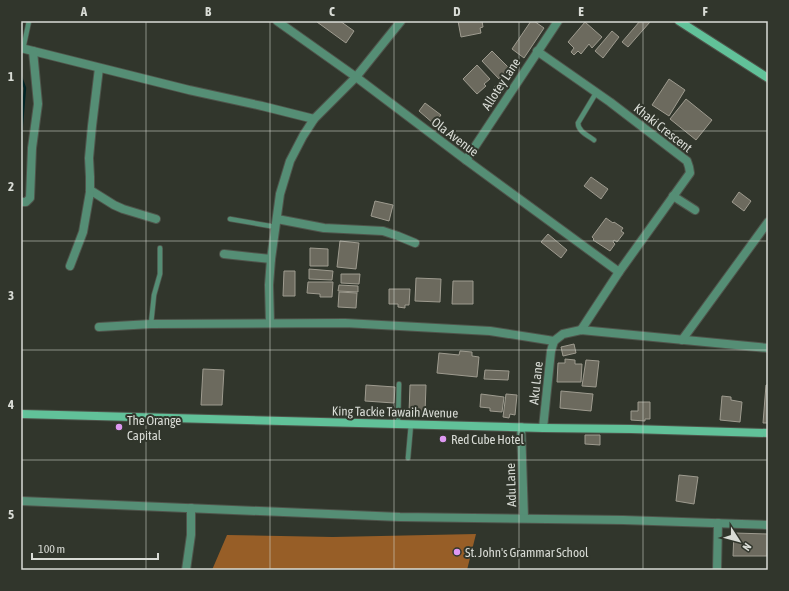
<svg xmlns="http://www.w3.org/2000/svg" width="789" height="591" font-family="'Asap Condensed',sans-serif">
<style>
.forest{fill:#975e27}
.lines{fill:none;stroke-linecap:round;stroke-linejoin:round}
.stream{stroke:#002425;stroke-width:2.5}
.building{fill:#6c6a5e;stroke:#9e9b8f}
.lane-casing{stroke:#4f544b;stroke-width:6}
.street-casing{stroke:#4f544b;stroke-width:10}
.secondary-casing{stroke:#4f544b;stroke-width:10}
.lane{stroke:#558e75;stroke-width:4.5}
.street{stroke:#558e75;stroke-width:8}
.secondary{stroke:#61c199;stroke-width:8}
.grid{fill:none;stroke:#d9dcd6;stroke-width:1;stroke-opacity:0.55}
.poi-dot{fill:#de98f2;stroke:#31362c;stroke-width:1.5}
.labels{text-anchor:middle;dominant-baseline:central;stroke-width:4;stroke-linejoin:round;paint-order:stroke}
.street-label{font-size:13px;fill:#d9dcd6;stroke:#31362c}
.poi-label{font-size:13px;fill:#d9dcd6;stroke:#31362c;text-anchor:start}
.neatline{fill:none;stroke:#d9dcd6;stroke-width:1.5}
.grid-label{font-size:13px;text-anchor:middle;font-weight:bold;fill:#d9dcd6}
</style>
<rect width="100%" height="100%" fill="#31362c"/>
<!-- forest -->
<polygon class="forest" points="476,534 467,570 212,570 227,535 333,537"/>
<g class="lines">
<!-- stream -->
<polyline class="stream" points="21,77 25,88 21,136"/>
</g>
<!-- building -->
<g class="building">
<polygon points="317,21 340,21 354,31 346,43 317,22"/>
<polygon points="458,21 482,21 483,27 480,28 481,33 461,37"/>
<polygon points="531,21 534,21 544,28 524,58 512,49"/>
<polygon points="640,21 649,21 650,22 628,47 622,42"/>
<polygon points="585,22 602,37 592,48 589,44 581,54 578,51 574,55 571,52 574,48 568,42"/>
<polygon points="612,31 619,37 603,58 595,51"/>
<polygon points="492,51 510,69 499,79 482,61"/>
<polygon points="477,65 490,79 484,84 486,86 477,94 463,79"/>
<polygon points="669,79 685,90 669,116 652,105"/>
<polygon points="498,83 505,89 499,96 492,90"/>
<polygon points="686,99 712,120 696,140 670,119"/>
<polygon points="425,103 441,115 434,124 419,111"/>
<polygon points="591,177 608,189 601,199 584,186"/>
<polygon points="739,192 751,201 744,211 732,202"/>
<polygon points="375,201 393,205 389,221 371,216"/>
<polygon points="606,218 613,223 614,222 623,228 621,231 624,233 617,242 614,240 613,242 615,244 610,251 593,240 594,239 592,237"/>
<polygon points="548,234 567,250 561,258 541,242"/>
<polygon points="340,241 359,243 356,269 337,267"/>
<polygon points="310,248 328,249 328,266 310,266"/>
<polygon points="309,269 333,271 332,280 309,279"/>
<polygon points="284,271 295,271 295,296 283,296"/>
<polygon points="341,274 360,274 359,284 341,283"/>
<polygon points="416,278 441,279 440,302 415,301"/>
<polygon points="453,281 473,281 473,304 452,304"/>
<polygon points="308,282 333,282 332,297 320,297 320,294 307,293"/>
<polygon points="339,285 358,286 358,292 338,291"/>
<polygon points="389,289 410,289 409,305 405,305 405,308 398,307 398,304 389,304"/>
<polygon points="339,292 357,293 356,308 338,307"/>
<polygon points="574,344 576,353 563,356 561,347"/>
<polygon points="460,351 472,352 472,356 479,357 477,377 437,373 439,353 459,355"/>
<polygon points="565,359 575,360 575,364 582,364 581,382 557,382 558,363 565,363"/>
<polygon points="586,360 599,361 596,387 582,386"/>
<polygon points="203,369 224,370 222,405 201,405"/>
<polygon points="485,370 509,371 508,380 484,379"/>
<polygon points="366,385 395,387 394,403 365,401"/>
<polygon points="410,385 426,385 425,413 409,413"/>
<polygon points="766,385 768,385 768,423 763,423"/>
<polygon points="561,391 593,394 591,411 560,408"/>
<polygon points="481,394 504,397 502,412 490,411 490,408 480,407"/>
<polygon points="506,394 517,395 515,415 510,414 509,418 503,417"/>
<polygon points="722,396 731,397 731,400 742,402 740,422 720,420"/>
<polygon points="638,402 650,402 650,419 645,419 645,421 631,420 631,411 638,411"/>
<polygon points="585,435 600,435 600,445 585,444"/>
<polygon points="679,475 698,477 694,504 676,501"/>
<polygon points="734,533 768,534 767,556 733,556"/>
</g>
<g class="lines">
<!-- lane casing -->
<g class="lane-casing">
<g id="lane">
<polyline points="23,49 29,21"/>
<path d="M594 140C587 135 578 131 578 123L596 93"/>
<polyline points="230,219 276,227"/>
<polyline points="151,324 154,295 160,274 160,248"/>
<polyline points="398,424 399,384"/>
<polyline points="408,458 411,424"/>
</g>
</g>
<!-- street casing -->
<g class="street-casing">
<g id="street">
<polyline points="277,21 356,77 466,160 619,272"/>
<polyline points="21,48 189,90 262,106 314,119"/>
<polyline points="537,51 610,102 687,161 689,167 690,173 619,272 581,330"/>
<polyline points="466,160 558,21"/>
<polyline points="90,190 114,205 123,209 156,219"/>
<polyline points="673,196 695,210"/>
<polyline points="21,202 26,202 30,198 32,148 38,104 33,51"/>
<polyline points="277,219 324,228 383,231 398,236 415,243"/>
<polyline points="224,254 271,259"/>
<polyline points="70,266 83,232 90,192 90,177 89,158 92,126 99,68"/>
<polyline points="270,323 269,285 271,259 280,194 290,161 303,136 314,119 356,77 401,21"/>
<polyline points="99,327 151,324 345,323 490,331 554,341 563,334 581,330 768,348"/>
<polyline points="682,340 768,222"/>
<polyline points="521,427 524,518"/>
<polyline points="543,428 551,351 554,341"/>
<polyline points="21,501 400,517 623,520 768,525"/>
<polyline points="186,570 191,535 191,508"/>
<polyline points="717,570 718,523"/>
</g>
</g>
<!-- secondary casing -->
<g class="secondary-casing">
<g id="secondary">
<polyline points="679,21 768,78"/>
<polyline points="21,414 543,428 631,429 768,433"/>
</g>
</g>
<!-- lane -->
<use href="#lane" class="lane"/>
<!-- street -->
<use href="#street" class="street"/>
<!-- secondary -->
<use href="#secondary" class="secondary"/>
</g>
<!-- grid -->
<path class="grid" d="M146 21V570M270 21V570M394 21V570M519 21V570M643 21V570M21 131H768M21 241H768M21 350H768M21 460H768"/>
<!-- markers -->
<g class="poi-dot">
<circle cx="119" cy="427" r="4"/>
<circle cx="443" cy="439" r="4"/>
<circle cx="457" cy="552" r="4"/>
</g>
<g class="labels">
<!-- street labels -->
<g class="street-label">
<text transform="translate(501 84) rotate(-57)">Allotey Lane</text>
<text transform="translate(663 128) rotate(38)">Khaki Crescent</text>
<text transform="translate(455 137) rotate(37)">Ola Avenue</text>
<text transform="translate(536 383) rotate(-84)">Aku Lane</text>
<text transform="translate(395 412) rotate(1)">King Tackie Tawaih Avenue</text>
<text transform="translate(511 485) rotate(-92)">Adu Lane</text>
</g>
<!-- poi labels -->
<g class="poi-label">
<text x="127" y="420">The Orange<tspan x="127" dy="15">Capital</tspan></text>
<text x="451" y="439">Red Cube Hotel</text>
<text x="465" y="552">St. John's Grammar School</text>
</g>
</g>
<!-- border -->
<rect width="789" height="591" fill="none" stroke="#31362c" stroke-width="44"/>
<!-- north arrow -->
<g transform="translate(739 541) rotate(126)" stroke="#31362c" stroke-width="3" paint-order="stroke">
<path d="M0-3L7 15L0 10L-7 15Z" fill="#d9dcd6"/>
<text y="-6" font-size="11" font-weight="bold" text-anchor="middle" fill="#d9dcd6">N</text>
</g>
<!-- scale -->
<path d="M32 553v6h126v-6" fill="none" stroke="#d9dcd6" stroke-width="2"/>
<text x="38" y="553" font-size="12" fill="#d9dcd6" stroke="#31362c" stroke-width="3" paint-order="stroke">100 m</text>
<rect x="22" y="22" width="745" height="547" class="neatline"/>
<g class="grid-label">
<text x="84" y="16">A</text>
<text x="208" y="16">B</text>
<text x="332" y="16">C</text>
<text x="457" y="16">D</text>
<text x="581" y="16">E</text>
<text x="705" y="16">F</text>
<text x="11" y="81">1</text>
<text x="11" y="191">2</text>
<text x="11" y="300">3</text>
<text x="11" y="409">4</text>
<text x="11" y="519">5</text>
</g>
</svg>
